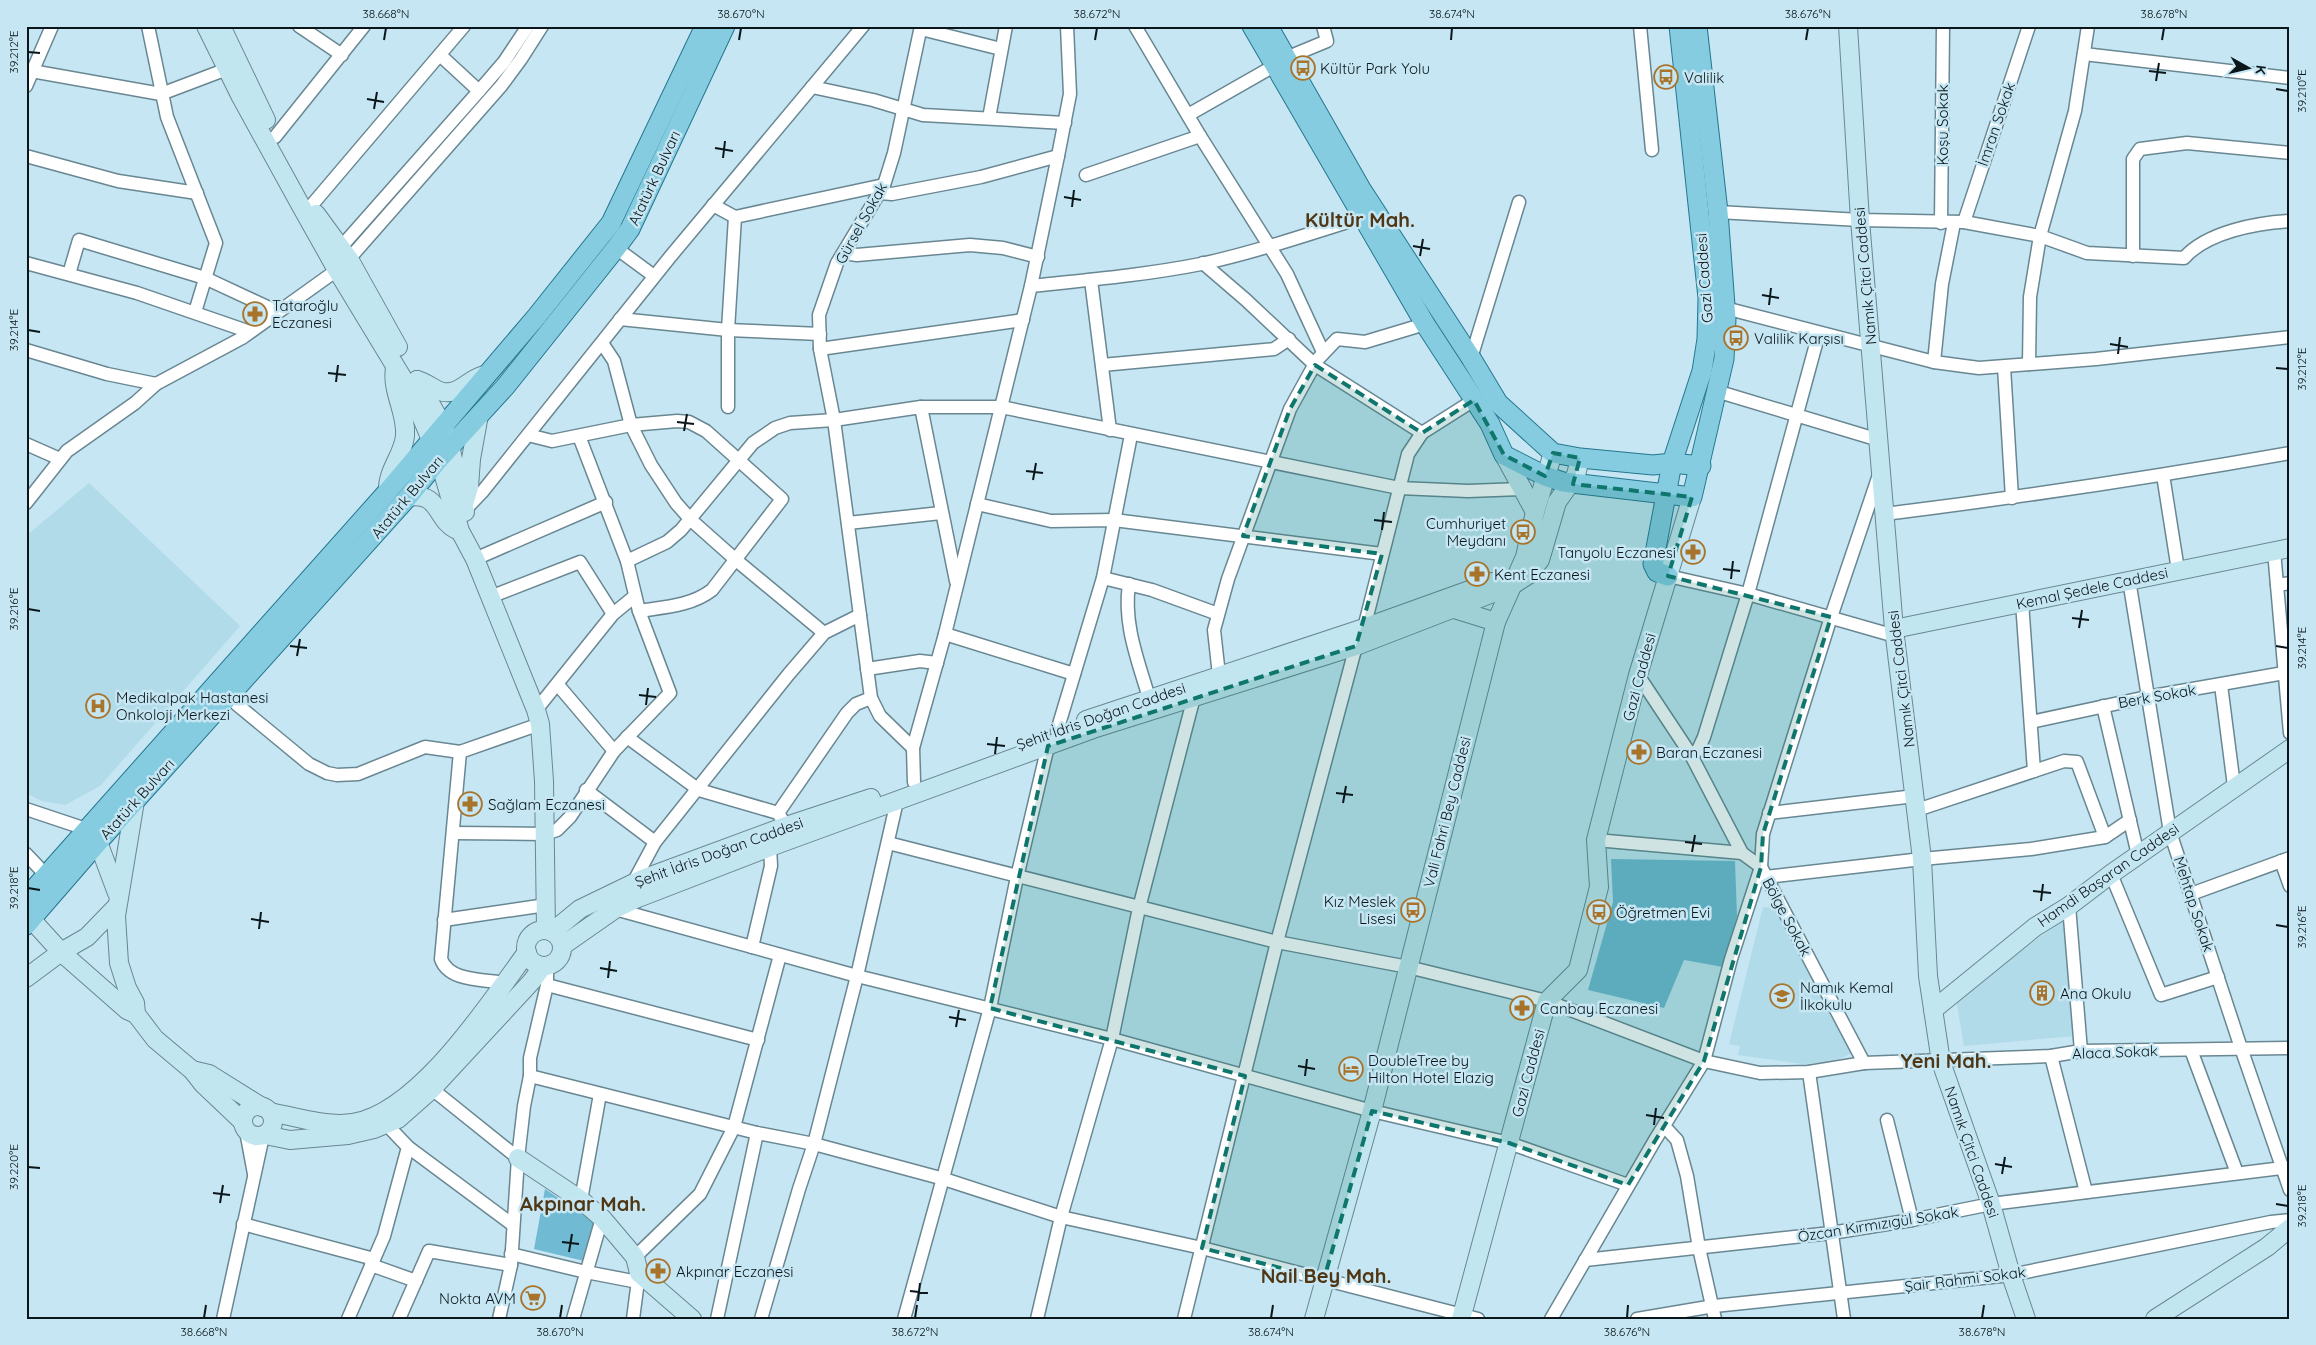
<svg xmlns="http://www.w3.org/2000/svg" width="2316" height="1345" font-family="Quicksand,sans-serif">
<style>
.built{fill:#b2dbea}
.green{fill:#70bad3}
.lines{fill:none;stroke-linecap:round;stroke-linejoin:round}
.street-casing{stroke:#698792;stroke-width:15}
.secondary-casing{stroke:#698792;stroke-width:20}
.primary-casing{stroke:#25768e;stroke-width:21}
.street{stroke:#fff;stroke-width:12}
.secondary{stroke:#c2e6f0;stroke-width:18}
.primary{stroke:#85cce1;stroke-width:19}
.marked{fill:#0f766e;fill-opacity:0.2;stroke:#0f766e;stroke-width:4;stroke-dasharray:10 6;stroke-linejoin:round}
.ticks{fill:none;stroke:#0a161a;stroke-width:2}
.labels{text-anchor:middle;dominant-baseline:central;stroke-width:5;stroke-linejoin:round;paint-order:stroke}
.poi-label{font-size:15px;fill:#0a161a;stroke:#c5e6f2;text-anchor:start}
.street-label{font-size:15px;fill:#0a161a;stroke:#c5e6f2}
.district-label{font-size:20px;font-weight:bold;fill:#4f3614;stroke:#c5e6f2}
.neatline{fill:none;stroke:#0a161a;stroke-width:2}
.ticks-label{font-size:12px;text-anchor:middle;fill:#0a161a}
</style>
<rect width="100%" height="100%" fill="#c5e6f2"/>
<!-- built -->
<g class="built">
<polygon points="89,483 240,626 100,786 65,805 42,801 26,793 26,536"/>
<polygon points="1763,907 1779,908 1854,1052 1833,1062 1803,1064 1738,1055 1740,1046 1729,1044"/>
<polygon points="2063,920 2075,1036 1964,1046 1956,999"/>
</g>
<!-- green -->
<g class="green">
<polygon points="1611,859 1735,861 1737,916 1723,967 1684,960 1664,1008 1588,990 1613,902"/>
<polygon points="545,1189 594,1222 584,1261 534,1249"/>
</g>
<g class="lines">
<!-- street casing -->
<g class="street-casing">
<g id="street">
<polyline points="148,26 167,117 216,243 195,312"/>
<polyline points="299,26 342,55"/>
<polyline points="1135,26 1200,136 1287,274 1323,352"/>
<polyline points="1640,26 1652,150"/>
<polyline points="921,29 1001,49"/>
<polyline points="2084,54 2290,78"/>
<polyline points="440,55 479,91"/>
<polyline points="1286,58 1327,41 1323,26"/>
<polyline points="26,70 161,94 227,69"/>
<polyline points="26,86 52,26"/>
<polyline points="812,87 873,100 923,115 1065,123"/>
<polyline points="1188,115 1274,66"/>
<polyline points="989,118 1006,26"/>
<polyline points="275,137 364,26"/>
<polyline points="26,156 118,181 197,193"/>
<polyline points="1086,175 1200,136"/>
<polyline points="880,193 892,194 981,177 1058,156"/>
<polyline points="713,205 735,217"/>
<polyline points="311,206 464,26"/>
<path d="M1718 212 1860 220 1964 222 2040 236 2087 253 2184 258C2207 232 2256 223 2290 221"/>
<polyline points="1964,222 2029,26"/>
<polyline points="1941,223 1943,26"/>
<polyline points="341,247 479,91 504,62 528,26"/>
<polyline points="616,248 654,276"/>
<polyline points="844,253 857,255 970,245 1003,248 1038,257"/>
<polyline points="2133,256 2133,159 2140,149 2187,143 2290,153"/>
<polyline points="349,259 501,86 521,59 542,26"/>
<polyline points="26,263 137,293 250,332"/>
<polyline points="1203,263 1246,300 1315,365 1422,433"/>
<polyline points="69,274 79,240 205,278 278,312"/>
<polyline points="1091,280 1110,430"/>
<path d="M1031 286C1088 280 1145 275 1201 264 1256 252 1309 234 1363 217"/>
<polyline points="1725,308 1934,362 1979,368 2096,359 2290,337"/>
<polyline points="620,319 728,330 820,334"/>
<polyline points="602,343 614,361 631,425 651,465 676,503 691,520 736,560 824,633"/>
<polyline points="820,349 1023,320"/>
<polyline points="26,350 107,374 156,384"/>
<polyline points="1471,358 1519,202"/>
<polyline points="1934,362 1942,284 1954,223"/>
<polyline points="2029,364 2030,297 2040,236 2075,111 2088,26"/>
<polyline points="1102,365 1274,349 1289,339"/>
<polyline points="2004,367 2012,498"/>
<polyline points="1716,391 1879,440"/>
<polyline points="728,407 728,330 735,217 884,185"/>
<polyline points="921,407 956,581"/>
<path d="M528 435 552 441 631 425 677 421 689 422 706 431 782 499 712 590C691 606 665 607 639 611"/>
<polyline points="26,444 60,459"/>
<polyline points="2163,475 2178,570"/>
<polyline points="26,503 67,451 135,403 156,384 242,338 337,270"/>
<polyline points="977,504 1051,521 1114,520 1382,554"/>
<polyline points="464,511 483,491 670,257 863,26"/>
<path d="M1885 514C2021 497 2155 477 2290 453"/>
<polyline points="848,523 941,513"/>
<polyline points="2274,551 2290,733"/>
<polyline points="475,559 606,502"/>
<polyline points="627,561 667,542 681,530 753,443 775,428 790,423 834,420 921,407 1001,407 1399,488 1468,491 1521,489"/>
<polyline points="1668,576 1748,594 1895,636"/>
<polyline points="1103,578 1152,590 1218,614"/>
<polyline points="2129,580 2170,832 2240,1045 2290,1190"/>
<path d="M1129 584C1123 624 1138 660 1149 698"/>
<polyline points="2277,585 2290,583"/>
<polyline points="490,597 580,562 613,614"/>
<polyline points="2022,602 2034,771"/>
<polyline points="945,634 1074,674"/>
<polyline points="867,669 920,661 937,663"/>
<polyline points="1219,675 1214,630 1228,579 1290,409 1317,360 1337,339 1365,342 1425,324"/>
<polyline points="1638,675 1691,755 1742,853 1761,867 1864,1063"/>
<polyline points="558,685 614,751"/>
<polyline points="2221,685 2234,786"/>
<polyline points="229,698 309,764 327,773 337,775 358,774 425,747 460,752"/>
<polyline points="2103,706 2138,855"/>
<polyline points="536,710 613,614 635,596"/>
<polyline points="2031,722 2147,697 2284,673"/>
<polyline points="1057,731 1103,578 1131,435"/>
<polyline points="627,737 699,790 778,813 786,826"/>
<polyline points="913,748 880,716 871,698 834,420 820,349 819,315 837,263 884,185 894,153 921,26"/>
<polyline points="1691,755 1698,750 1704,737 1748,594 1819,333"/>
<polyline points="914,782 913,748 945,634 1031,286 1058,156 1070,94 1067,26"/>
<polyline points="586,790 655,842"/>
<polyline points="26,809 86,829"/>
<polyline points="1917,810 2064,761 2077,762 2105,837"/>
<polyline points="778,813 847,713 856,704 871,698"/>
<polyline points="1769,813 1915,796"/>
<polyline points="453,833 545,834 557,830 570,817 614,751 670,693 639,611 627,561 579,436"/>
<polyline points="1596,840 1742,853"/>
<polyline points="888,843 1277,942 1408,967 1547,1001 1704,1061 1760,1073 1809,1072 1864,1063 2051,1056 2081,1051 2290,1048"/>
<polyline points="26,854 45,874"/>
<polyline points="2281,861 2290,886"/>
<polyline points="2111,874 2161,995 2218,977"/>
<polyline points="1766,877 1922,859 2031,849 2105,837 2130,820"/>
<polyline points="633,883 655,842 788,675 824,633 860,615"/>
<polyline points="2191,894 2290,858"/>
<polyline points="2069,906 2081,1051"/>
<polyline points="615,909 857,976 1112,1039 1372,1111 1509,1143 1628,1185"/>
<polyline points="444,920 546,905"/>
<polyline points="752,947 771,866 770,847"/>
<path d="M504 983C484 979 449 982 441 959L460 752 540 724"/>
<polyline points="547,985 758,1040"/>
<polyline points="2191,1050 2237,1173"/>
<polyline points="2051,1056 2086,1192"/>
<polyline points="1809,1072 1844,1319"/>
<polyline points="530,1076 757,1133 814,1144 944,1179 1061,1217 1202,1248 1478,1319"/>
<polyline points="432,1089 518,1158"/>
<polyline points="1887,1120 1912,1220"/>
<polyline points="387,1125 408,1147 513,1225"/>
<polyline points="1664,1126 1677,1140 1687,1176 1699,1248 1715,1319"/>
<polyline points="246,1131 254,1174"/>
<polyline points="581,1200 600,1094"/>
<polyline points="243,1224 374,1259"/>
<polyline points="511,1254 586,1272 638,1282"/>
<polyline points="635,1257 700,1194 734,1127 780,955"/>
<polyline points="1585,1260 1831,1233 1912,1220 1991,1204 2290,1167"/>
<polyline points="371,1265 416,1281"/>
<polyline points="223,1319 263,1136"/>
<polyline points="348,1319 384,1236 408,1147"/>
<polyline points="399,1319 429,1251 511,1265"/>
<polyline points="499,1319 511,1265 518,1158 524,1106 530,1076 530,1058 547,985 547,966"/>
<polyline points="573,1319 602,1218"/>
<polyline points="633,1319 639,1273"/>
<polyline points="717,1319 757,1133"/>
<polyline points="761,1319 799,1189 814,1144 857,976 897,801"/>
<polyline points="904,1319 990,1008 1017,877 1048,746"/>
<polyline points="1037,1319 1061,1217 1112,1039 1139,908 1194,697"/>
<polyline points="1184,1319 1277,942 1356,646 1364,628 1408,454 1422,433 1474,400"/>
<polyline points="1551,1319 1655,1140 1704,1061 1731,959 1761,867 1763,834 1831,617 1879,475"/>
<polyline points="1637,1319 1714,1306 2011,1275 2271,1222 2290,1220"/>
</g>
</g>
<!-- secondary casing -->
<g class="secondary-casing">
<g id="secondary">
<polyline points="206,26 241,97 301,206 337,270 411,392 439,459 460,531 475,559 536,710 540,724 544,781 546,930"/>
<polyline points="221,26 266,120"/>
<polyline points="1848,26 1860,220 1894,629 1922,859 1928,976 1941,1062 1991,1204 2011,1275 2026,1319"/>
<polyline points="316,214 349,259 398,347"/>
<polyline points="417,380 443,426 450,446 465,512"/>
<path d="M417 380C427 382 433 390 443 392 461 395 469 377 486 375"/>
<polyline points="1504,455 1535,512"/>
<path d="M388 491C387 470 403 456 405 436 407 413 391 391 395 368"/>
<path d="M408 497C439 491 436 519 455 529"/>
<polyline points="465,501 469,487 471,459 479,415"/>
<polyline points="1454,609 1496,622"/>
<polyline points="1894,629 2290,548"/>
<polyline points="1086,720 1364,628 1492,582"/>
<polyline points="135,801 116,916 119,963 127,988 135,1003 136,1014 155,1039 192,1070 203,1084 243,1122"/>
<polyline points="98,842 117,893"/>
<polyline points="31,919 61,952 127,1010 136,1014"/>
<circle cx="544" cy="948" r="18"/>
<polyline points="552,932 580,909 640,880 786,826 871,798"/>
<polyline points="562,946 615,909 638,898 770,847 1093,729 1356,646 1511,586 1528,575 1540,560 1557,502 1576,475 1580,458"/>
<polyline points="26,978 61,952 87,937 117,906"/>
<polyline points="1933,1010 2035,927 2069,906 2111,874 2290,749"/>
<polyline points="192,1070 209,1074 262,1107"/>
<circle cx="258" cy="1121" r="15"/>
<path d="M270 1112C296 1117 326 1127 353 1123 419 1112 489 1004 527 952"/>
<polyline points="265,1135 290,1140 348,1135 374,1129 398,1119 432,1089 532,981 543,966"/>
<polyline points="518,1158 581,1200 602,1218 635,1257 639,1273 692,1319"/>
<polyline points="1314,1319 1372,1111 1496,622 1525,557 1535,512 1553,453"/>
<polyline points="1461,1319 1547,1001 1578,970 1599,887 1596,840 1638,675 1692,497"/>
<polyline points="2155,1319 2267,1247 2290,1228"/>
</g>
</g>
<!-- primary casing -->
<g class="primary-casing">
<g id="primary">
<polyline points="1252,26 1425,324 1490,424 1504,455 1545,476 1563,482 1692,497 1724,359 1726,319 1718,212 1697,26"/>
<polyline points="1268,26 1361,189 1471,358 1498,403 1553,453 1580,458 1653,465 1672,463 1701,466"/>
<polyline points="1668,576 1657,572 1653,564 1672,463 1702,371 1707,339 1708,298 1679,26"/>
<polyline points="26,898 388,491 537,316 611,223 705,26"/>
<polyline points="26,925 98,842 408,497 439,459 505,387 616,248 630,229 725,26"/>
</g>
</g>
<!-- street -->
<use href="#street" class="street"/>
<!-- secondary -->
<use href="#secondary" class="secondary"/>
<!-- primary -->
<use href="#primary" class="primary"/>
</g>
<!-- marked area -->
<path class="marked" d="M1315 365 1422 433 1474 400 1504 455 1545 476 1553 453 1580 458 1573 484 1692 497 1668 576 1831 617 1763 834 1761 867 1704 1061 1628 1185 1509 1143 1372 1111 1324 1279 1202 1248 1245 1076 990 1008 1048 746 1356 646 1382 554 1243 536 1290 409Z"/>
<!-- ticks -->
<path class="ticks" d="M384 40 386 28M739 40 741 28M1095 40 1097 28M1451 40 1452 28M1806 40 1808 28M2162 40 2164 28M28 52 40 53M2149 71 2166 73M2156 81 2159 63M2276 89 2288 91M367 99 384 102M374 109 377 92M715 148 733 151M723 158 725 141M1064 197 1081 200M1072 207 1074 190M1413 246 1430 249M1420 256 1423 239M1762 295 1779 298M1769 305 1771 288M28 330 40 332M2110 344 2128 347M2118 354 2120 337M2276 368 2288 369M328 373 346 375M336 382 338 365M677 422 694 424M684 431 687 414M1026 471 1043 473M1033 480 1036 463M1374 520 1392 522M1382 530 1384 512M1723 569 1740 571M1731 579 1733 561M28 609 40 611M2072 618 2089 620M2079 628 2082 610M290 646 307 648M2276 646 2288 648M297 656 300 639M639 695 656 697M646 705 648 688M987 744 1005 746M995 754 997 737M1336 793 1353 795M1343 803 1346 786M1685 842 1702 844M1692 852 1695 835M28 888 40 890M2033 891 2051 893M2041 901 2043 884M251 919 269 922M2276 925 2288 927M259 929 261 912M600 968 617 971M608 978 610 961M949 1017 966 1020M956 1027 959 1010M1298 1066 1315 1069M1305 1076 1307 1059M1646 1115 1664 1118M1654 1125 1656 1108M1995 1164 2012 1167M28 1167 40 1168M2002 1174 2005 1157M213 1193 230 1195M220 1203 223 1185M2276 1204 2288 1206M562 1242 579 1244M569 1252 572 1234M910 1291 928 1293M918 1301 920 1283M204 1318 206 1305M560 1318 562 1305M915 1318 917 1305M1271 1318 1273 1305M1627 1318 1628 1305M1982 1318 1984 1305"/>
<!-- icons -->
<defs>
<g id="bus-ring" transform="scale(1.25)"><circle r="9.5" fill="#c5e6f2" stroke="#a8742c" stroke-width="1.5"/><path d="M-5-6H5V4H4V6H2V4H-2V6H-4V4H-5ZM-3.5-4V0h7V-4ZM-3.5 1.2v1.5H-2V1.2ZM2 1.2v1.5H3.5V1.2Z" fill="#a8742c"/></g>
<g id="pharmacy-ring" transform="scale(1.25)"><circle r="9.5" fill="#c5e6f2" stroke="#a8742c" stroke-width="1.5"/><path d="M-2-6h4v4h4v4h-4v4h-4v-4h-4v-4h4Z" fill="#a8742c"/></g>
<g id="hospital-ring" transform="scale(1.25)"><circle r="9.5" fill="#c5e6f2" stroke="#a8742c" stroke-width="1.5"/><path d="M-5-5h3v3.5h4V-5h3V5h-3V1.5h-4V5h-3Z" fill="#a8742c"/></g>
<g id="building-ring" transform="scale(1.25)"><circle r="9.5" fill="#c5e6f2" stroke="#a8742c" stroke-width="1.5"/><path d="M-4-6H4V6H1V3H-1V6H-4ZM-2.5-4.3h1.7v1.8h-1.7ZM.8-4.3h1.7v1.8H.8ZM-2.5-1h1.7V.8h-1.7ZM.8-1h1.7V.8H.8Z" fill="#a8742c"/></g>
<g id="school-ring" transform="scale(1.25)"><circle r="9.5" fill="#c5e6f2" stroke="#a8742c" stroke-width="1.5"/><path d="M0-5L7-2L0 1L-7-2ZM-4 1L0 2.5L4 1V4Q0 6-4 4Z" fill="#a8742c"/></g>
<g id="hotel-ring" transform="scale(1.25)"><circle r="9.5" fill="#c5e6f2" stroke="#a8742c" stroke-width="1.5"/><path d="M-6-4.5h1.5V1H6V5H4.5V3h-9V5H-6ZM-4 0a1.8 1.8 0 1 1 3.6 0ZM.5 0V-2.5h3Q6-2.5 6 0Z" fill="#a8742c"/></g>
<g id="supermarket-ring" transform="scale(1.25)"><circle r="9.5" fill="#c5e6f2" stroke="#a8742c" stroke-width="1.5"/><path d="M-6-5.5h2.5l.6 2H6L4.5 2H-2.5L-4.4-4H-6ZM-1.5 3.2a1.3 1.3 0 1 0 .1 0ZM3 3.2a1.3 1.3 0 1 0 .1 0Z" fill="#a8742c"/></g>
</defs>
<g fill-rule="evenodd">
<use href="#bus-ring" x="1303" y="68"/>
<use href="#bus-ring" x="1666" y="77"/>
<use href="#pharmacy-ring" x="255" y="314"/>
<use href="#bus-ring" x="1736" y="338"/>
<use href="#bus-ring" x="1523" y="532"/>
<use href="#pharmacy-ring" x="1693" y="552"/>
<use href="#pharmacy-ring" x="1477" y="574"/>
<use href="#hospital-ring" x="98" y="706"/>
<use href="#pharmacy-ring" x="1639" y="752"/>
<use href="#pharmacy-ring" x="470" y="804"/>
<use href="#bus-ring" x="1413" y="910"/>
<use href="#bus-ring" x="1599" y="912"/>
<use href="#building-ring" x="2042" y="993"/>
<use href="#school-ring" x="1782" y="996"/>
<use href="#pharmacy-ring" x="1522" y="1008"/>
<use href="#hotel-ring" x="1351" y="1069"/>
<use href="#pharmacy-ring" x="658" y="1271"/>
<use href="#supermarket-ring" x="533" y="1298"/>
</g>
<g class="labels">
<!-- poi labels -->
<g class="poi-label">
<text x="1320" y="68">Kültür Park Yolu</text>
<text x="1684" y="77">Valilik</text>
<text x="272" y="305">Tataroğlu<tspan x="272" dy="17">Eczanesi</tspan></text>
<text x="1754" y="338">Valilik Karşısı</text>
<text x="1506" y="523" text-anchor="end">Cumhuriyet<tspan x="1506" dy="17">Meydanı</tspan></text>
<text x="1676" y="552" text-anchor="end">Tanyolu Eczanesi</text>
<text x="1494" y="574">Kent Eczanesi</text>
<text x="116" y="697">Medikalpak Hastanesi<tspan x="116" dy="17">Onkoloji Merkezi</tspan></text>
<text x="1656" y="752">Baran Eczanesi</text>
<text x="488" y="804">Sağlam Eczanesi</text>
<text x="1396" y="901" text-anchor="end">Kız Meslek<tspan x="1396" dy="17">Lisesi</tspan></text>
<text x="1616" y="912">Öğretmen Evi</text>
<text x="1800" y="987">Namık Kemal<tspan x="1800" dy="17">İlkokulu</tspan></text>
<text x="2060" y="993">Ana Okulu</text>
<text x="1540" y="1008">Canbay Eczanesi</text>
<text x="1368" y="1060">DoubleTree by<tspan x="1368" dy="17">Hilton Hotel Elazig</tspan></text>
<text x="676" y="1271">Akpınar Eczanesi</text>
<text x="516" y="1298" text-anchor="end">Nokta AVM</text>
</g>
<!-- street labels -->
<g class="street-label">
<text transform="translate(1996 124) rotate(-71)">İmran Sokak</text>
<text transform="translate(1942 125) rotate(-90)">Koşu Sokak</text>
<text transform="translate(654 178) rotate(-65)">Atatürk Bulvarı</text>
<text transform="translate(861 223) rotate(-61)">Gürsel Sokak</text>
<text transform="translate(1865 276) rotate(-95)">Namık Çitci Caddesi</text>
<text transform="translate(1704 278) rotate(-94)">Gazi Caddesi</text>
<text transform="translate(407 497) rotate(-50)">Atatürk Bulvarı</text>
<text transform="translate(2092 588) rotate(-12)">Kemal Şedele Caddesi</text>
<text transform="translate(1639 677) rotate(-75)">Gazi Caddesi</text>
<text transform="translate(1901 679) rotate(-97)">Namık Çitci Caddesi</text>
<text transform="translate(2157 696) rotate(-10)">Berk Sokak</text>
<text transform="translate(1101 716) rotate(-19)">Şehit İdris Doğan Caddesi</text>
<text transform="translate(137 799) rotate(-48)">Atatürk Bulvarı</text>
<text transform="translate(1447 812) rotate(-76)">Vali Fahri Bey Caddesi</text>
<text transform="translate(719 852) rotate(-20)">Şehit İdris Doğan Caddesi</text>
<text transform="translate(2108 875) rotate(-35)">Hamdi Başaran Caddesi</text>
<text transform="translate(2194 904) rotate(72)">Mehtap Sokak</text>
<text transform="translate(1787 917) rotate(62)">Bölge Sokak</text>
<text transform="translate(2115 1052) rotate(-2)">Alaca Sokak</text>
<text transform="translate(1528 1073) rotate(-75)">Gazi Caddesi</text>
<text transform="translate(1972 1152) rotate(71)">Namık Çitci Caddesi</text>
<text transform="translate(1878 1224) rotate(-9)">Özcan Kırmızıgül Sokak</text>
<text transform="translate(1965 1279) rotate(-7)">Şair Rahmi Sokak</text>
</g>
<!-- district labels -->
<g class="district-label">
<text x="1360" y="219">Kültür Mah.</text>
<text x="1946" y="1060">Yeni Mah.</text>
<text x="583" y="1203">Akpınar Mah.</text>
<text x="1326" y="1275">Nail Bey Mah.</text>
</g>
</g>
<!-- border -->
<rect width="2316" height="1345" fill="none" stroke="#c5e6f2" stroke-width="55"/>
<!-- north arrow -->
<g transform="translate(2248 68) rotate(98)" stroke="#c5e6f2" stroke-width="4" paint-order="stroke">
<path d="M0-4L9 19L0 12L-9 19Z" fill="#0a161a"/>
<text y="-8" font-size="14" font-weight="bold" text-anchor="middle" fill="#0a161a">K</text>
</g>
<rect x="28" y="28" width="2260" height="1290" class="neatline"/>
<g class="ticks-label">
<text x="386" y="18">38.668°N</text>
<text x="741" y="18">38.670°N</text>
<text x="1097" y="18">38.672°N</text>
<text x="1452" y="18">38.674°N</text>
<text x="1808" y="18">38.676°N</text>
<text x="2164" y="18">38.678°N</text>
<text transform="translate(14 52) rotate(-90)" y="4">39.212°E</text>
<text transform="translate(2302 91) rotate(-90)" y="4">39.210°E</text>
<text transform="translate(14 330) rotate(-90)" y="4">39.214°E</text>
<text transform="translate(2302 369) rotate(-90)" y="4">39.212°E</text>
<text transform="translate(14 609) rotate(-90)" y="4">39.216°E</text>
<text transform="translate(2302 648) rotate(-90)" y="4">39.214°E</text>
<text transform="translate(14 888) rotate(-90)" y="4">39.218°E</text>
<text transform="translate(2302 927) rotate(-90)" y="4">39.216°E</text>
<text transform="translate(14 1167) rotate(-90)" y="4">39.220°E</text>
<text transform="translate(2302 1206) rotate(-90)" y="4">39.218°E</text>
<text x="204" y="1336">38.668°N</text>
<text x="560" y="1336">38.670°N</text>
<text x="915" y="1336">38.672°N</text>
<text x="1271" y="1336">38.674°N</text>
<text x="1627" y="1336">38.676°N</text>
<text x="1982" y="1336">38.678°N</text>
</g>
</svg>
